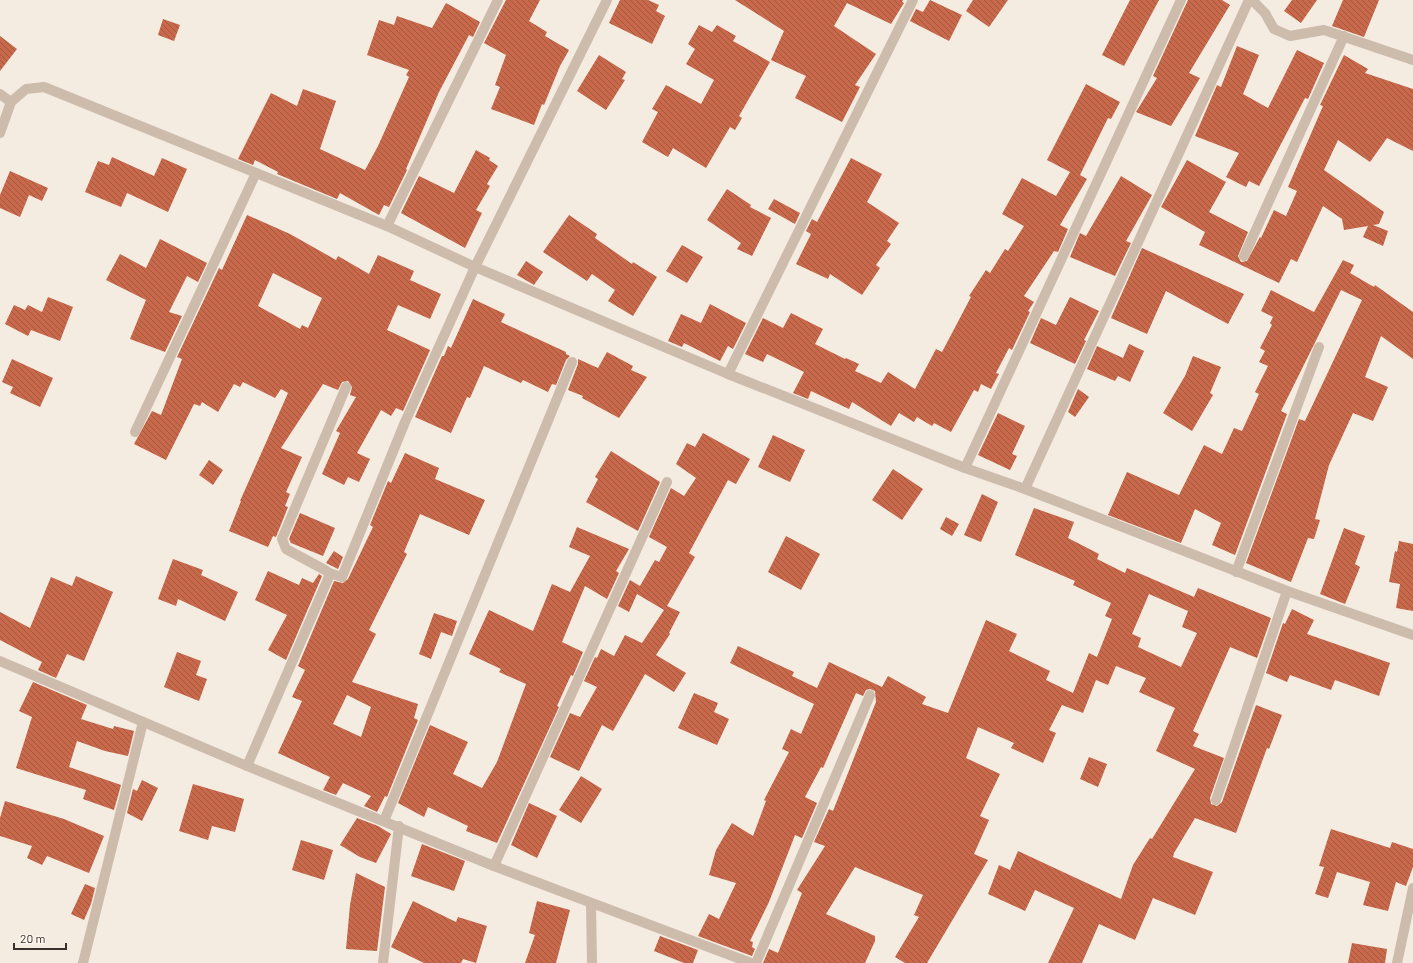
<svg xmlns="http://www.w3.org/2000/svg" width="1413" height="963" font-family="Barlow,sans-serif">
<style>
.building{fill:url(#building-back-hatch);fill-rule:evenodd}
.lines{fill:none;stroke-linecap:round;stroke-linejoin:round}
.minor{stroke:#cdbbac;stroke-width:10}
</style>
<defs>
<pattern id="building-back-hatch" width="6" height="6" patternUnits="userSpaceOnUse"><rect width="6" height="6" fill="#c8694b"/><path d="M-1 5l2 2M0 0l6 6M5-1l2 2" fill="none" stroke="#a4573f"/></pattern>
</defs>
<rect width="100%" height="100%" fill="#f4ebe1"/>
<!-- building -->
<g class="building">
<polygon points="506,0 540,0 529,21 547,32 545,36 569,50 560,66 544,105 542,104 534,125 491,109 500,87 495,85 506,55 484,43"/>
<polygon points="620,0 648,0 659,5 656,11 665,16 652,44 609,23"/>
<polygon points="735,0 903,0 902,2 904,3 891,24 847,3 834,26 876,54 855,85 860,87 842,122 795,98 806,76 771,60 784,31"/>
<polygon points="930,0 962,15 949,41 910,21 916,9 923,12"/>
<polygon points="973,0 1008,0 989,27 966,11"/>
<polygon points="1130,0 1159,0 1124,66 1102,55"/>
<polygon points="1188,0 1222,0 1230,5 1189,73 1200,78 1171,126 1136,112 1157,78 1153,76"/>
<polygon points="1292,0 1317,0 1301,23 1284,11"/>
<polygon points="1343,0 1379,0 1364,37 1332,26"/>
<polygon points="446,3 480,22 473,37 469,35 439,92 406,169 407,170 389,207 384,205 379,215 340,193 337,199 277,174 278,172 255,160 253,165 238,159 271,93 297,106 303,89 336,101 320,149 365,170 378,146 409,77 406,75 409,70 367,55 379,20 394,25 397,16 432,28"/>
<polygon points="163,19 180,25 174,41 158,35"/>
<polygon points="699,25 712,32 717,25 736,36 733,41 770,62 739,116 742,118 735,130 730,127 706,168 673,148 668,157 642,142 658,112 652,109 666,85 701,104 714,80 686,64 695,49 688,44"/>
<polygon points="0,36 17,49 0,71"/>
<polygon points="1237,46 1259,55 1243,94 1268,108 1297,50 1324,63 1308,99 1305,98 1259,186 1249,181 1246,187 1226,177 1239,153 1195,136 1217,85 1221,87"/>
<polygon points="599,55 626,72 622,79 625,80 606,110 577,91"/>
<polygon points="1344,55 1368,69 1365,73 1413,89 1413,151 1387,138 1370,162 1338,140 1324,170 1384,212 1379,224 1373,225 1388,231 1383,246 1363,237 1368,226 1344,230 1342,219 1323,206 1297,262 1291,259 1279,283 1199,245 1205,232 1161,207 1187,160 1226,182 1209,212 1248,232 1238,256 1241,262 1247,261 1260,237 1261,238 1274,210 1286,216 1297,191 1288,187 1323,106 1320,105"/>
<polygon points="1086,84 1120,102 1111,119 1108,118 1080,175 1087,179 1060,225 1068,229 1058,252 1054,251 1024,296 1034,302 1028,311 1030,312 1012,350 1009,348 996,373 999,374 991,389 981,384 978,392 974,390 951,432 934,423 932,426 917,417 914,422 899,413 891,426 852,402 849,409 811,391 808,399 793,393 804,372 767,354 763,362 745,354 763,318 783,328 791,313 823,329 815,344 845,359 846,358 859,364 855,371 881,383 888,372 915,389 936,349 942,352 971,297 969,296 986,270 990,273 1005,249 1008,251 1024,226 1002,214 1022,178 1056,196 1070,172 1047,160"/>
<polygon points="476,150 490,158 489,160 498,166 487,184 490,186 476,210 482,213 465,248 401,213 419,176 454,193"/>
<polygon points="112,157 154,176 162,158 187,169 168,212 127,193 121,207 85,192 98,161 109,165"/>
<polygon points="851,158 882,174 867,202 899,223 887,241 891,244 876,265 880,268 862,295 830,274 828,279 796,264 811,234 806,231 812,219 817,222"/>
<polygon points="10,171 48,188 42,201 29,195 20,217 0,208 0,195"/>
<polygon points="1121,176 1152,195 1126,241 1131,243 1115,276 1070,257 1080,233 1086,236"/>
<polygon points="727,189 751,205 750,207 771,218 752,256 737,249 741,243 707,220"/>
<polygon points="774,199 800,213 795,224 768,209"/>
<path d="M247 215 290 234 336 260 338 256 369 274 378 255 414 271 410 280 441 294 430 319 398 305 387 330 430 350 403 411 396 408 391 416 381 410 357 453 370 459 359 482 348 477 344 485 322 474 340 433 336 431 356 397 350 395 352 387 348 381 342 382 338 390 323 384 281 448 302 457 286 492 290 494 285 506 288 507 276 537 273 536 268 547 229 531 241 501H240L288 393 281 389 275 398 243 382 240 387 234 384 218 412 202 402 200 406 194 404 166 460 134 444 152 411 161 415 182 359 177 357 219 268 222 270ZM273 273 322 298 308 328 302 325 300 329 258 306Z"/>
<polygon points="569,215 597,234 595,238 632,264 633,262 657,277 633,316 608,301 615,290 592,274 587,281 543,252"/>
<polygon points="160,239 207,263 198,282 187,276 169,312 182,316 165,352 130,339 146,300 106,280 120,254 146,268"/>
<polygon points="682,245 703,257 687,283 666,271"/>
<polygon points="1142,248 1244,294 1228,324 1166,291 1147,334 1111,318"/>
<polygon points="1343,260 1354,265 1350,273 1374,287 1375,285 1413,312 1413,359 1381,336 1365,377 1388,387 1373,421 1353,413 1329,465 1315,519 1320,520 1314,539 1308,538 1291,582 1246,563 1299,419 1305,421 1362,300 1341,290 1281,411 1287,414 1235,555 1212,545 1221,523 1195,509 1181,543 1108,515 1127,472 1179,495 1204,445 1222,454 1234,428 1242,431 1259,394 1255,392 1268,366 1259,362 1265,351 1260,348 1272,325 1270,323 1273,317 1261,311 1271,290 1314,312"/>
<polygon points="526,261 543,272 534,285 517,275"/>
<polygon points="48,297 73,307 60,341 31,330 28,336 5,324 14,305 25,310 28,305 42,312"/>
<polygon points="1070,297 1099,311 1084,340 1086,341 1075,364 1030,343 1041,318 1056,325"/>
<polygon points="473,299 505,314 501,322 566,352 566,354 570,356 566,360 556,385 552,384 548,392 523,380 521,383 484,366 470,398 467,397 451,433 415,417 442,356 444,356 448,346 451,348"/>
<polygon points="710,304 746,323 733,349 728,346 720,361 684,343 682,347 668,341 681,314 701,323"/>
<polygon points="1129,344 1144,351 1130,382 1118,376 1115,381 1087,369 1097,346 1123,358"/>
<polygon points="607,352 633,366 631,370 647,377 619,418 582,398 583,396 568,390 578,364 578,359 598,368"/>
<polygon points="1193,356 1221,367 1210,393 1213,395 1192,431 1163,413 1185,376"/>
<polygon points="12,359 53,378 40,407 10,393 13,387 2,382"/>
<polygon points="1078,389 1089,397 1075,417 1068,412"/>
<polygon points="998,413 1025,426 1012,454 1017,456 1010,470 978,455"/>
<polygon points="703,433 750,459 736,484 728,480 689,553 695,557 667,606 680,612 669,633 670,634 656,655 686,673 674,692 645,674 613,731 602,725 579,771 550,757 570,713 580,717 597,687 584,681 595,657 597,658 601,649 614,656 625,635 642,643 664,610 637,594 629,612 618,606 630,580 640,586 655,560 659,562 667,547 649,537 671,488 684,496 696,478 676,464 687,443 695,447"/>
<polygon points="773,435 805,450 790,482 758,467"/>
<polygon points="611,451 660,482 638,531 586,502 598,479 595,477"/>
<path d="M405 453 439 468 435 479 485 500 469 535 420 514 404 552 407 554 369 630 376 634 352 682 418 704 414 718 418 720 387 797 385 796 377 812 364 806 371 796 343 783 336 795 323 790 330 777 278 753 302 701 292 697 305 670 298 666 334 581 343 583 348 579 373 527 370 525 388 481 391 483ZM347 695 371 707 361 737 333 724Z"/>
<polygon points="209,460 223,470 213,485 199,475"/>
<polygon points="893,469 923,489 902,520 872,500"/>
<polygon points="982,494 998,502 981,542 964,535"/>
<path d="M1034 508 1074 522 1068 538 1099 554 1097 559 1125 573 1127 568 1194 597 1198 588 1271 618 1257 658 1230 647 1193 731 1199 734 1193 746 1224 758 1210 798 1211 804 1217 806 1222 802 1256 705 1282 715 1269 749 1267 748 1236 833 1195 818 1174 853 1173 857 1213 872 1195 915 1153 898 1135 940 1099 924 1082 963H1048L1074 908 1035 890 1025 911 988 894 999 865 1010 870 1018 851 1121 899 1133 865 1150 838 1152 839 1195 769 1156 751 1175 708 1139 692 1146 678 1116 666 1108 685 1096 680 1083 713 1062 705 1049 730 1056 733 1043 763 1011 748 1014 743 978 727 966 758 1000 774 980 816 989 820 974 854 988 860 927 963H905L895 957 919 917 914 915 923 895 855 867 826 914 875 936V941L865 963H763L769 949 778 953 802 893 797 890 825 846 814 842 829 809 833 811 876 702 875 691 870 689 866 690 863 696 856 693 823 768 821 767 805 797 817 803 802 838 795 835 769 902 750 941 753 942 752 947 755 949 752 956 698 936 709 914 719 919 736 883 709 875 716 850 732 823 753 836 766 801 764 800 789 752 782 749 791 729 801 734 814 704 730 663 738 646 794 672 792 676 817 688 829 662 882 687 888 676 926 697 922 704 948 713 986 620 1017 634 1009 651 1050 671 1046 680 1073 693 1089 653 1097 657 1112 619 1105 616 1111 603 1073 585 1075 581 1015 555ZM1149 594 1188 611 1182 627 1197 633 1181 667 1138 647 1141 638 1132 634Z"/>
<polygon points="300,513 335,528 323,556 291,543 289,539"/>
<polygon points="946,517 959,524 952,536 940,529"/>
<polygon points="577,527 629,549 616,571 619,573 607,599 585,586 562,642 583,652 573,676 571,675 557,706 559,707 497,843 466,831 468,826 428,807 424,817 398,803 430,725 468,742 453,774 482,788 497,762 526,684 499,672 501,669 469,654 489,610 533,631 552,584 570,592 590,556 569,547"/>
<polygon points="1344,528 1365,536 1355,564 1360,567 1345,604 1320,594"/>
<polygon points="786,536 820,554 801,590 768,572"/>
<polygon points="1399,541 1413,544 1413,611 1396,608 1400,584 1389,582 1395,551 1397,552"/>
<polygon points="334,551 343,557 338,569 326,563"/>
<polygon points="173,559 203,570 201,575 238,592 225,621 178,599 176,606 158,599"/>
<polygon points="268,571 299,585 302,578 313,583 319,574 322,576 286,660 268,650 287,615 255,600"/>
<polygon points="76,576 113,592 84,661 67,654 56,678 38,670 42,662 0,640 0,612 30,628 51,577 72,586"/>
<polygon points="1292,609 1314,620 1307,634 1390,663 1379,696 1335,680 1331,690 1290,675 1287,682 1266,673 1283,623 1285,624"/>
<polygon points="434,613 457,621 452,636 441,632 431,659 419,654"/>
<polygon points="177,652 201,661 196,675 207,679 199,701 164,687"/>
<polygon points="33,682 87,705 81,719 113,729 114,726 134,731 128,756 105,751 77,741 69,767 121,785 114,810 83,799 86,790 16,768 32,717 19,711"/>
<polygon points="694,693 718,703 714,712 729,719 717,745 678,728"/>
<polygon points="1089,757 1107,764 1098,787 1080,779"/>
<polygon points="581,776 602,789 581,823 559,810"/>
<polygon points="142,780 158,788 142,821 127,813 133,789 137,791"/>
<polygon points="193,784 244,799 235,832 212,826 208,840 179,831"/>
<polygon points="5,801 64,819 104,836 89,873 47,856 42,865 27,858 32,846 0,836 0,818"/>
<polygon points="529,803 557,816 537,858 511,845"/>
<polygon points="357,818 378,826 391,834 376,863 360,857 340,845"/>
<polygon points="1331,829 1390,848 1392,842 1413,849 1413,867 1406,886 1396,882 1388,911 1363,905 1370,882 1337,872 1328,898 1315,894 1324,867 1319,866"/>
<polygon points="301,840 333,850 324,880 292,870"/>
<polygon points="422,844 465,861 454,891 411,876"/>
<polygon points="356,873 385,887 377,951 346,949 350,905"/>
<polygon points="85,884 95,888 91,904 84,920 71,914"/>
<polygon points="413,901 456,922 458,917 487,926 476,963 463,959 461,963 424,963 391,947"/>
<polygon points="537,901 570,910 556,963 525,963 535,935 529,933"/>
<polygon points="660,936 698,950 693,963 684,963 654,951"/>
<polygon points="1352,943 1387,949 1385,963 1348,963"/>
</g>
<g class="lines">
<!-- minor -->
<g class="minor">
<polyline points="1252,0 1265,13 1274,29 1290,36 1324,30 1413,60"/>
<polyline points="0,94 11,102"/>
<polyline points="0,133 11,102 26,89 44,87 387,226 475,267 728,374 965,468 1025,489 1287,591 1413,635"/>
<polyline points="387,226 498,0"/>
<polyline points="1244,256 1344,36"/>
<polyline points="728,374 913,0"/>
<polyline points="135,432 256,173"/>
<polyline points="965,468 1181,0"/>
<polyline points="1025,489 1249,0"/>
<polyline points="1236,572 1319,347"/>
<polyline points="329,573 342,577 405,422 475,267 607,0"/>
<polyline points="0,661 247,766 494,866 751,963"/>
<polyline points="247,766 328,579 329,573 325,570 286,549 282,539 346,387"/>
<polyline points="1216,800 1287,591"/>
<polyline points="384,821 572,362"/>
<polyline points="494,866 667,482"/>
<polyline points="591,904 592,963"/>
<polyline points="83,963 143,722"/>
<polyline points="383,963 399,826"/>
<polyline points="756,963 870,695"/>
<polyline points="1397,963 1413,888"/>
</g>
</g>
<!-- scale -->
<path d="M14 943v6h52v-6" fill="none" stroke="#3b302b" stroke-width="2"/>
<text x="20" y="943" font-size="12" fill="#3b302b" stroke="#fbf5ee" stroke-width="3" paint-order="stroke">20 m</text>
</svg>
